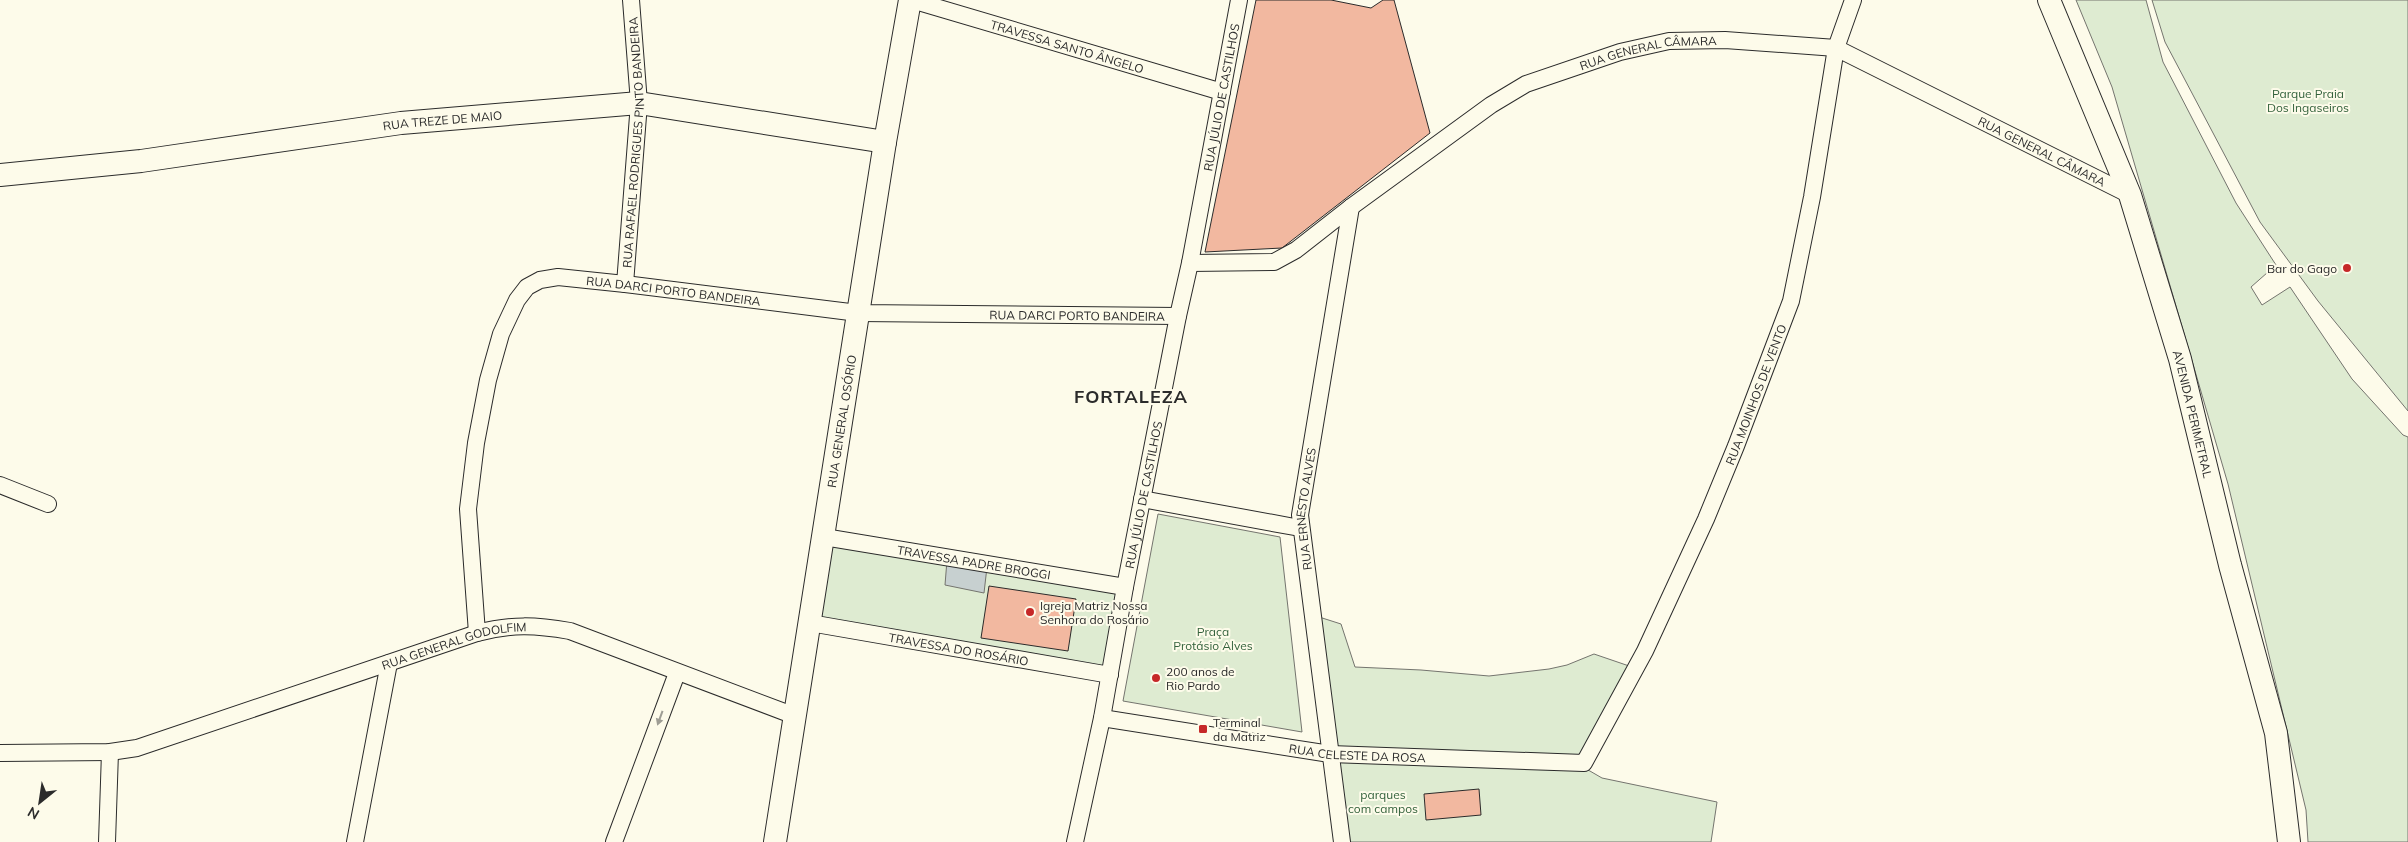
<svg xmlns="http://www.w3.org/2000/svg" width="2408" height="842" font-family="Mulish,sans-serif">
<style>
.green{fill:#deebd1;stroke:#74746e}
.water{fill:#c7d0d0;stroke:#74746e}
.building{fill:#f2b8a0;stroke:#2b2b2b}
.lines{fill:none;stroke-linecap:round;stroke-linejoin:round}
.street-casing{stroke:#2b2b2b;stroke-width:18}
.secondary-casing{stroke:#2b2b2b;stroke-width:24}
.street{stroke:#fdfbea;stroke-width:16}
.secondary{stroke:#fdfbea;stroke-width:22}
.oneway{fill:#9e9d94}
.poi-dot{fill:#c62828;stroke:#fdfbea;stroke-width:2}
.labels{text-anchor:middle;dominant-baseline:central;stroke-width:4;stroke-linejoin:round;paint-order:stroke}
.street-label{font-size:12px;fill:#2b2b2b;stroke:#fdfbea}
.park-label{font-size:12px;fill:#34623c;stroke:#fdfbea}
.poi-label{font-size:12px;fill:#2b2b2b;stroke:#fdfbea;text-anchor:start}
.district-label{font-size:18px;font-weight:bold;letter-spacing:1px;fill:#2b2b2b;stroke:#fdfbea}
</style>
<rect width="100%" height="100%" fill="#fdfbea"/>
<!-- green -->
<g class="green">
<polygon points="2076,0 2146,0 2163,62 2236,203 2276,265 2251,287 2262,305 2290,287 2352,379 2403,435 2408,437 2408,842 2308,842 2306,810 2228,484 2112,87"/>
<polygon points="2152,0 2408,0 2408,411 2318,301 2260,222 2165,42"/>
<polygon points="1158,514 1280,537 1302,732 1123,701"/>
<polygon points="825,539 1123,588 1109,674 812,621"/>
<polygon points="1316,616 1341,624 1355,667 1421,670 1489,676 1549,669 1567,665 1594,654 1635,668 1583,761 1331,753"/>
<polygon points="1334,758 1583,767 1602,778 1717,802 1711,842 1346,842"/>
</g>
<!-- water -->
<polygon class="water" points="947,560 987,567 984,593 945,585"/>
<!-- building -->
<g class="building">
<polygon points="1256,0 1331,0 1371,8 1383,0 1394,0 1430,133 1282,248 1205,252"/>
<polygon points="989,586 1076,599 1068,651 981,638"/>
<polygon points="1479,789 1481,815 1426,820 1424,794"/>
</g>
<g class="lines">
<!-- street casing -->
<g class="street-casing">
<g id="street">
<path id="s1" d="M912 0 1222 92"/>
<path id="s2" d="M1190 263 1274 262 1296 250 1351 207 1491 105 1526 84 1620 52 1669 41 1725 40 1836 48 2130 195"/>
<path id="s3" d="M625 284 639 103 631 0"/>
<polyline points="0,485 48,504"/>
<polyline points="1142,499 1300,528"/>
<path id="s4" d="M824 537 1125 587"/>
<path id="s5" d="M810 623 1110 675"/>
<path id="s6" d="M477 633 468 509 476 443 488 380 501 334 517 300 527 287 540 280 558 277 625 284 858 313 1178 316"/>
<path id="s7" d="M1102 718 1330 754 1584 763 1645 651 1706 519 1736 446 1791 301 1812 197 1836 48 1853 0"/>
<path id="s8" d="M0 753 110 752 137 748 477 633C512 624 535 625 570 631L795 716"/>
<polyline points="107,842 110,752"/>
<polyline points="355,842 389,663"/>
<polyline points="614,842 677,673"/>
<path id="s9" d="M1075 842 1102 718 1125 587 1178 316 1190 263 1239 0"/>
<path id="s10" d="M1342 842 1300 515 1351 207"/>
</g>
</g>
<!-- secondary casing -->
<g class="secondary-casing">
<g id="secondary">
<path id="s11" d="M2049 0 2130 195 2180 359 2230 565 2276 733 2289 842"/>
<path id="s12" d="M0 175 141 161 401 123 639 103 885 142"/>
<path id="s13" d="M775 842 885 142 910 0"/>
</g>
</g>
<!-- street -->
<use href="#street" class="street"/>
<!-- secondary -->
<use href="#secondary" class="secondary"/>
</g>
<!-- one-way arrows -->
<defs><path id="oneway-solid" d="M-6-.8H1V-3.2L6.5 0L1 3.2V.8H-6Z" transform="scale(1.25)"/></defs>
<use class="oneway" href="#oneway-solid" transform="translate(660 718) rotate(110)"/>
<!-- markers -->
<g class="poi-dot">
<circle cx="2347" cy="268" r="5"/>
<circle cx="1030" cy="612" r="5"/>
<circle cx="1156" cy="678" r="5"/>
<rect x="1198" y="724" width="10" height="10" rx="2.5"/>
</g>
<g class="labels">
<!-- street labels -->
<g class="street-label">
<text stroke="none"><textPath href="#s1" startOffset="162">TRAVESSA SANTO ÂNGELO</textPath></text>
<text stroke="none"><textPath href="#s2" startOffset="520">RUA GENERAL CÂMARA</textPath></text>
<text stroke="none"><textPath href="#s9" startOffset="759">RUA JÚLIO DE CASTILHOS</textPath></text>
<text stroke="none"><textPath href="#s12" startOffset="446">RUA TREZE DE MAIO</textPath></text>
<text stroke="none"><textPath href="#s3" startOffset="142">RUA RAFAEL RODRIGUES PINTO BANDEIRA</textPath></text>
<text stroke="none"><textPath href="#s2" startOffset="940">RUA GENERAL CÂMARA</textPath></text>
<text stroke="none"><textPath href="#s6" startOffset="506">RUA DARCI PORTO BANDEIRA</textPath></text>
<text stroke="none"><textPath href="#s6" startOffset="911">RUA DARCI PORTO BANDEIRA</textPath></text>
<text stroke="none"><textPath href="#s7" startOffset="892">RUA MOINHOS DE VENTO</textPath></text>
<text stroke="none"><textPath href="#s11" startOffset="439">AVENIDA PERIMETRAL</textPath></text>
<text stroke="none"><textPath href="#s13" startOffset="426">RUA GENERAL OSÓRIO</textPath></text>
<text stroke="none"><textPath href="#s9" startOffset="354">RUA JÚLIO DE CASTILHOS</textPath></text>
<text stroke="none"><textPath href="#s10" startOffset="336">RUA ERNESTO ALVES</textPath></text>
<text stroke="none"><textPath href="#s4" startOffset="152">TRAVESSA PADRE BROGGI</textPath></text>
<text stroke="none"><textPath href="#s8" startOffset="471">RUA GENERAL GODOLFIM</textPath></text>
<text stroke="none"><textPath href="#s5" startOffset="151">TRAVESSA DO ROSÁRIO</textPath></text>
<text stroke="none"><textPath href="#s7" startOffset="258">RUA CELESTE DA ROSA</textPath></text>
</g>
<!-- park labels -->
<g class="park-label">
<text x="2308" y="93">Parque Praia<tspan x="2308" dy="14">Dos Ingaseiros</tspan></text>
<text x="1213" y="631">Praça<tspan x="1213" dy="14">Protásio Alves</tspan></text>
<text x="1383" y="794">parques<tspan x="1383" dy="14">com campos</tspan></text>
</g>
<!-- poi labels -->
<g class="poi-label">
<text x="2337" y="268" text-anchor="end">Bar do Gago</text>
<text x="1040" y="605">Igreja Matriz Nossa<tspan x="1040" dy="14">Senhora do Rosário</tspan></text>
<text x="1166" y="671">200 anos de<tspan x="1166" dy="14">Rio Pardo</tspan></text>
<text x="1213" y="722">Terminal<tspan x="1213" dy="14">da Matriz</tspan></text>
</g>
<!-- district labels -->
<g class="district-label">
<text x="1131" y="396">FORTALEZA</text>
</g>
</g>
<!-- north arrow -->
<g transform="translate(40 802) rotate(210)" stroke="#fdfbea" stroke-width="4" paint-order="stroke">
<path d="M0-4L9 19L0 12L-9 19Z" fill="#2b2b2b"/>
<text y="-8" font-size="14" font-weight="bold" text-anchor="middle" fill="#2b2b2b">N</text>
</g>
</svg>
